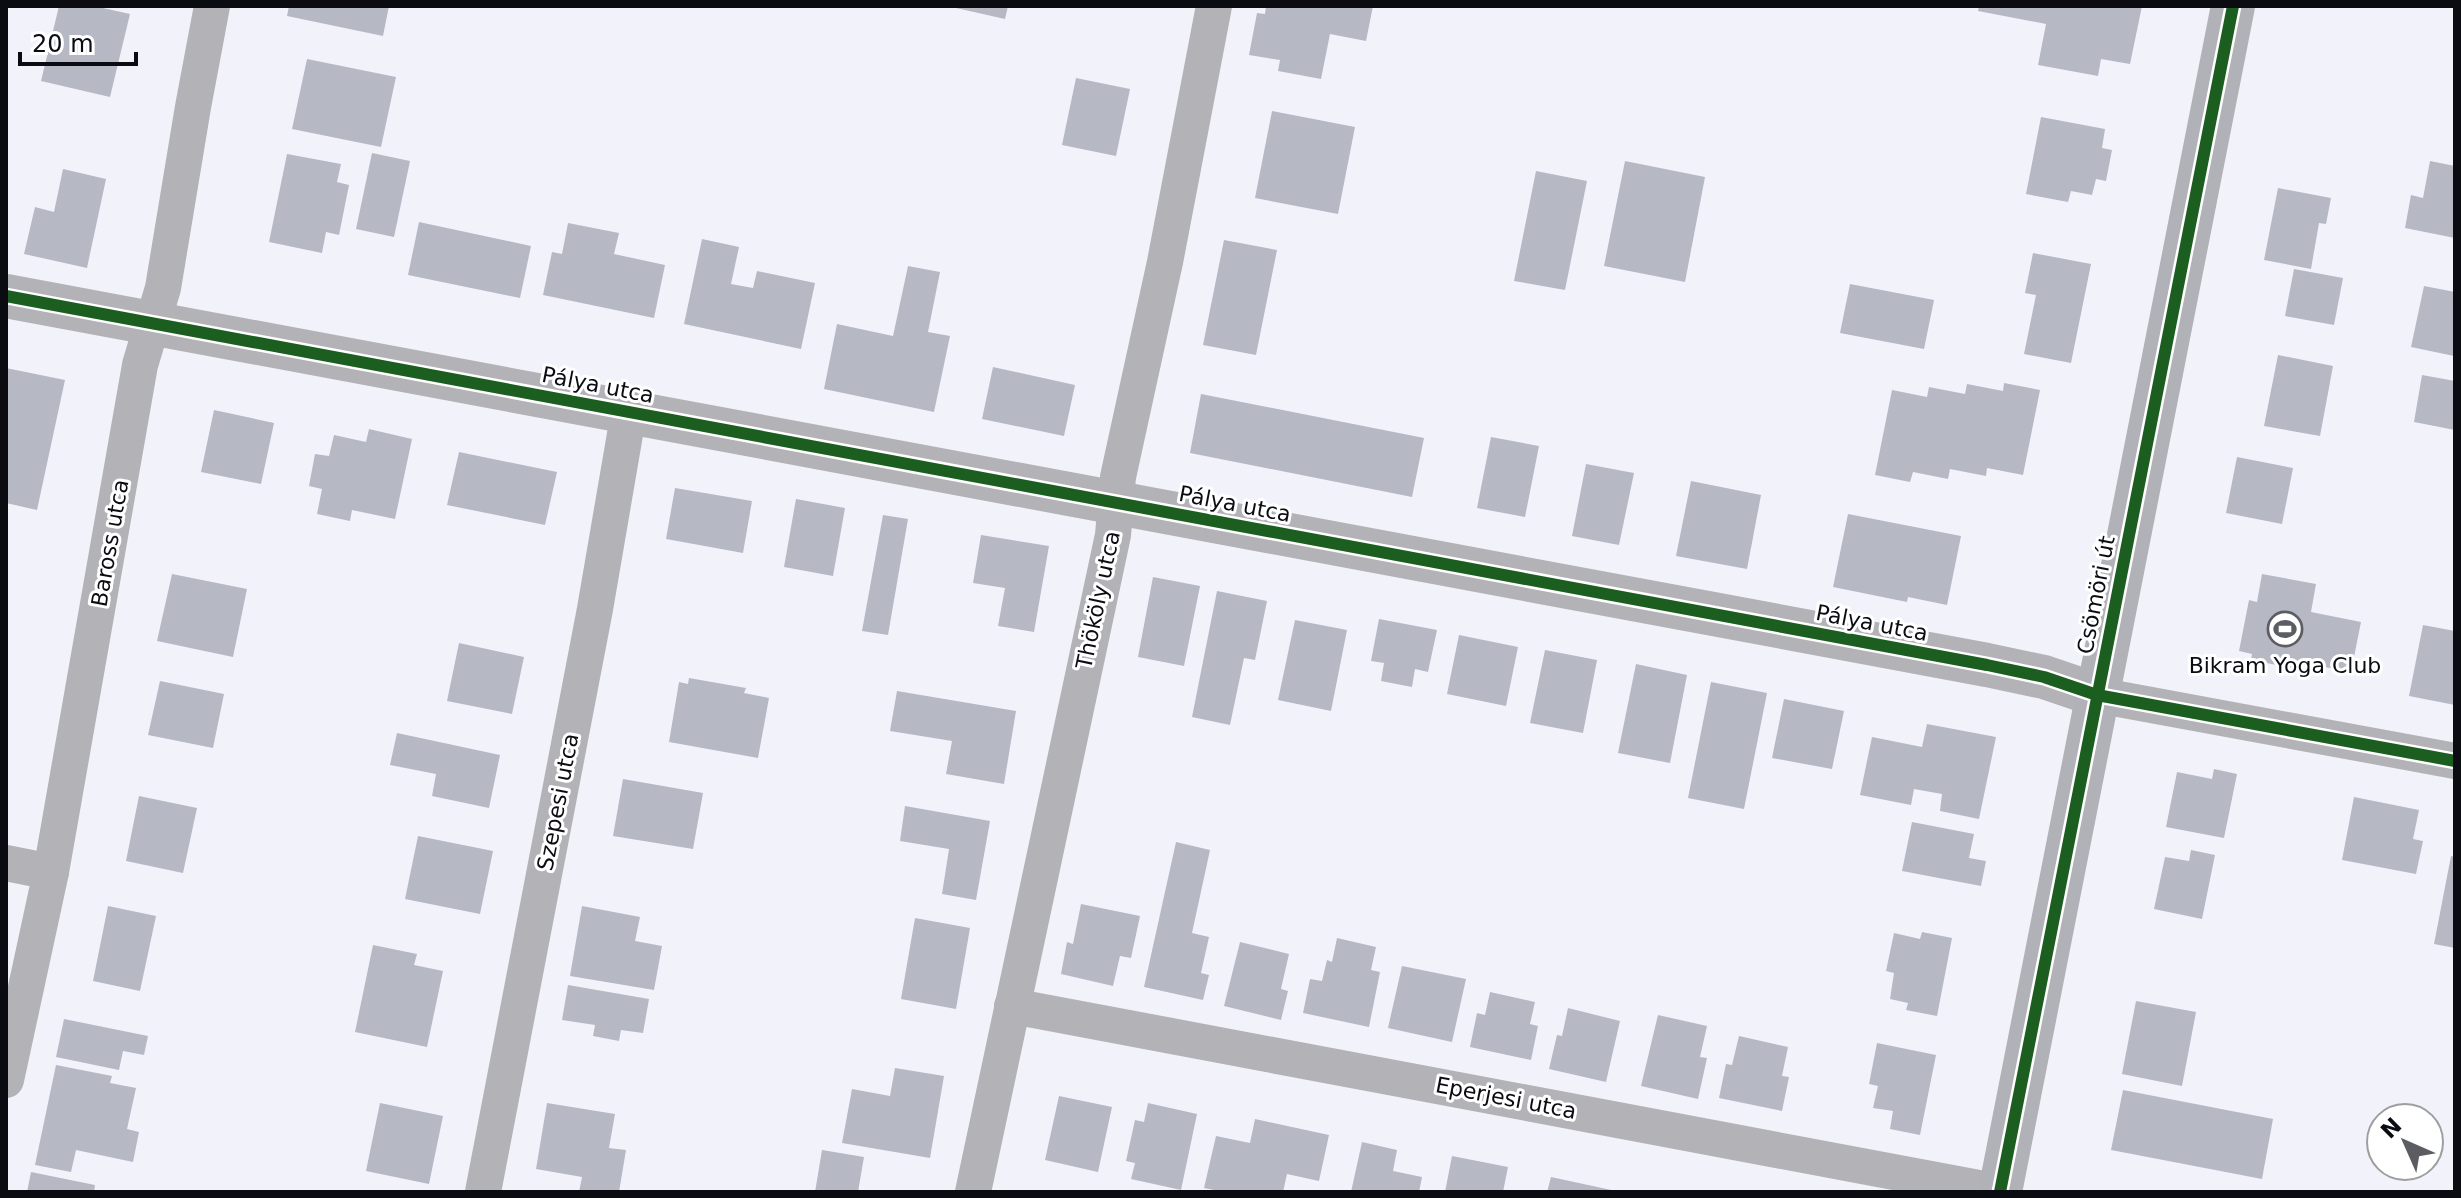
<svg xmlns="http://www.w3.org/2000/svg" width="2461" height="1198" font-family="'DejaVu Sans',sans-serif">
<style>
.building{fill:#b6b8c4}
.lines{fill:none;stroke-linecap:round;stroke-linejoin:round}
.minor{stroke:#b2b2b7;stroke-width:36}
.tertiary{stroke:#b2b2b7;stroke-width:44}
.secondary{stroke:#b1b2b7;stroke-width:44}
.cycleway-casing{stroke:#fff;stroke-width:17}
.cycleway{stroke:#1b5e20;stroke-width:12}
.labels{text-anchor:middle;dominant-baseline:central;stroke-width:6;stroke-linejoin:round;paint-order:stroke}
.street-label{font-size:22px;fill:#0b0c12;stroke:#fff}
.poi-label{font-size:22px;fill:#0b0c12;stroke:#fff}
</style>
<rect width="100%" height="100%" fill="#f2f3fa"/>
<!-- building -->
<g class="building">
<polygon points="59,6 94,6 130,14 110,97 41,81"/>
<polygon points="289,6 389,6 383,36 287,16"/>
<polygon points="947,6 1008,6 1005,19"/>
<polygon points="1266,6 1373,6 1366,41 1330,34 1321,79 1278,71 1280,60 1249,55 1257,13 1265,14"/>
<polygon points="1979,6 2142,6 2130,64 2101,59 2098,76 2038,65 2046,24 1978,11"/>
<polygon points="307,59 396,77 381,147 292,129"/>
<polygon points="1076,78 1130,89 1116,156 1062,145"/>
<polygon points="1272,111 1355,127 1338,214 1255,198"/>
<polygon points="2041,117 2105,129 2102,148 2112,150 2106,181 2096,179 2092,195 2071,191 2068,202 2026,194"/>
<polygon points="372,153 410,161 394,237 356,229"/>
<polygon points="287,154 341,164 337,182 349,185 339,235 326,232 322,253 269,242"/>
<polygon points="1625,161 1705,177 1685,282 1604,266"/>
<polygon points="2430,161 2455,166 2455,238 2405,228 2411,195 2423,198"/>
<polygon points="63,169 106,179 87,268 24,254 35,207 54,212"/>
<polygon points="1536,171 1587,181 1565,290 1514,281"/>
<polygon points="2278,188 2331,198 2326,224 2319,223 2311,269 2264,260"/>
<polygon points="419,222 531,246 520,298 408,275"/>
<polygon points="568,223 619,233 614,254 665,265 654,318 543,295 552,252 562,254"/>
<polygon points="702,239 739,247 731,284 753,288 757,271 815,283 801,349 684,324"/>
<polygon points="1224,240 1277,250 1256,355 1203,345"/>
<polygon points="2033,253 2091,264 2071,363 2024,354 2036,295 2025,293"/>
<polygon points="908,266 940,272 928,332 950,336 934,412 824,389 837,324 893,336"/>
<polygon points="2294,269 2343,278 2334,325 2285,316"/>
<polygon points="1850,284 1934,300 1924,349 1840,333"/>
<polygon points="2424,286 2455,292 2454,356 2411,347"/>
<polygon points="2278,355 2333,366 2320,436 2264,426"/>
<polygon points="993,367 1075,385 1064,436 982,419"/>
<polygon points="6,368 65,380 37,510 6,503"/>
<polygon points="2422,375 2455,381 2455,430 2414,422"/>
<polygon points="2004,383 2040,390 2023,475 1987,468 1986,476 1950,469 1948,479 1913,472 1910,482 1875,475 1892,390 1927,397 1929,387 1965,394 1967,384 2003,391"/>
<polygon points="1201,394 1424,438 1412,497 1190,453"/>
<polygon points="214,410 274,423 261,484 201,472"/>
<polygon points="369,429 412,439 395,519 352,510 350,521 317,514 322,489 309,486 315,454 329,456 334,435 366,442"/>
<polygon points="1491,437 1539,446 1525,517 1477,508"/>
<polygon points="459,452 557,472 545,525 447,505"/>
<polygon points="2237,457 2293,468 2282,524 2226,513"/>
<polygon points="1586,464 1634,473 1619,545 1572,536"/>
<polygon points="1691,481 1761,495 1747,569 1676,556"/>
<polygon points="675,488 752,501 743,553 666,539"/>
<polygon points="796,499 845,508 833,576 784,567"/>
<polygon points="1848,514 1961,536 1947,605 1908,597 1907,602 1833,587"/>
<polygon points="883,515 908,519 888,635 862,631"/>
<polygon points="981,535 1049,546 1034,632 998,626 1005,588 973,583"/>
<polygon points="172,574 247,589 233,657 157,641"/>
<polygon points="2262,574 2316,584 2311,612 2361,622 2351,672 2293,661 2292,668 2251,660 2252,654 2239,651 2249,600 2257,602"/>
<polygon points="1153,577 1200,586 1184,666 1138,657"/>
<polygon points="1217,591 1267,601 1255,660 1244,658 1230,725 1192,717"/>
<polygon points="1379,619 1437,630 1428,672 1415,669 1412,687 1381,681 1384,663 1371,661"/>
<polygon points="1295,620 1347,630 1331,711 1278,700"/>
<polygon points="2423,625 2455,631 2455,705 2409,696"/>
<polygon points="1459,635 1518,647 1506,706 1447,694"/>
<polygon points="459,643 524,657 512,714 447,701"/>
<polygon points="1545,650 1597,660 1583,733 1530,723"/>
<polygon points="1636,664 1687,675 1670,763 1618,753"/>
<polygon points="689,678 746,688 744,693 769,698 758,758 669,742 679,682 688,684"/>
<polygon points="160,681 224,694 213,748 148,735"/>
<polygon points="1711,682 1767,693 1744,809 1688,798"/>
<polygon points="897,691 1016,711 1004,784 946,774 952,741 890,731"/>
<polygon points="1784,699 1844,711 1832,769 1772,758"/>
<polygon points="1927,724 1996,737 1979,819 1940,811 1942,794 1914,789 1911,805 1860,795 1872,737 1922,747"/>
<polygon points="397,733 500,755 489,808 432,796 436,774 390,765"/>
<polygon points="2214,769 2237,774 2224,838 2166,827 2177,772 2212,779"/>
<polygon points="623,779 703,793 693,849 613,836"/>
<polygon points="139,796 197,808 183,873 126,861"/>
<polygon points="2354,797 2419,810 2413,839 2423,841 2416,874 2342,860"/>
<polygon points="905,806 990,821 976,900 942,894 949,849 900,841"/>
<polygon points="1912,822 1974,834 1969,858 1986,861 1981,886 1902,871"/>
<polygon points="418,836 493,851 480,914 405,899"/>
<polygon points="1176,842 1210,850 1192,933 1209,937 1201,973 1209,975 1203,1000 1144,987"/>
<polygon points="2191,850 2215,855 2202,919 2154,909 2165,857 2189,861"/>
<polygon points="2451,856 2455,857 2455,948 2434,944"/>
<polygon points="1081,904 1140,916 1131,958 1120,956 1113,986 1061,974 1067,942 1073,944"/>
<polygon points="108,906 156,916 140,991 93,981"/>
<polygon points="582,906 640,917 635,941 662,946 654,990 570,976"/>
<polygon points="915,918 970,928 956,1009 901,999"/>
<polygon points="1922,932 1952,938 1937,1016 1906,1010 1908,1003 1890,999 1894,973 1886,971 1894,933 1920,939"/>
<polygon points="1337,938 1376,947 1371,970 1380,972 1369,1027 1303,1013 1310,979 1322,981 1327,960 1332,962"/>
<polygon points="1240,942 1289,954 1281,989 1288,991 1281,1020 1224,1006"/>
<polygon points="373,945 417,954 414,965 443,971 427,1047 355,1032"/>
<polygon points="1402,966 1466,979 1452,1042 1388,1028"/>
<polygon points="568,985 649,999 643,1033 621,1030 619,1041 593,1036 595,1025 562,1020"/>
<polygon points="1490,992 1535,1002 1530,1024 1538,1026 1531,1060 1470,1047 1477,1013 1485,1015"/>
<polygon points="2136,1001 2196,1012 2182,1086 2122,1074"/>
<polygon points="1568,1008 1620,1021 1606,1082 1549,1069 1557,1035 1562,1036"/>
<polygon points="1658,1015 1707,1026 1700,1057 1707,1058 1698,1099 1641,1086"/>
<polygon points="64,1019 148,1036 144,1055 123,1051 119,1070 56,1057"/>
<polygon points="1739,1036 1788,1047 1782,1076 1789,1077 1782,1111 1719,1098 1726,1064 1732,1065"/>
<polygon points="1877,1043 1936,1055 1920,1135 1890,1129 1893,1111 1873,1108 1878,1086 1869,1084"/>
<polygon points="56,1065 112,1076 110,1083 136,1088 127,1129 139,1132 133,1162 76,1150 71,1172 35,1165"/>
<polygon points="895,1068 944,1076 930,1158 842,1143 852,1089 890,1096"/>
<polygon points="2123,1090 2273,1119 2262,1179 2111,1150"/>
<polygon points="1059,1096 1112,1107 1098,1172 1045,1160"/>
<polygon points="380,1103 443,1116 429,1184 366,1171"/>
<polygon points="547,1103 615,1114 609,1148 626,1150 619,1192 579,1192 582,1177 536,1169"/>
<polygon points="1148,1103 1197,1114 1181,1190 1131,1179 1135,1163 1126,1161 1135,1120 1144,1122"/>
<polygon points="1255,1119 1329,1135 1319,1181 1287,1174 1283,1192 1224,1192 1204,1188 1216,1136 1250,1143"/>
<polygon points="1362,1142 1397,1150 1393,1171 1422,1177 1419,1192 1351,1192"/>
<polygon points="822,1150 864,1157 858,1192 815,1192"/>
<polygon points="1452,1156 1508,1167 1503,1192 1445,1192"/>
<polygon points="31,1172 95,1185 94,1192 27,1192"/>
<polygon points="1551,1177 1616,1191 1616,1192 1547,1192"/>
</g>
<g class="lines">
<!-- minor -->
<g class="minor">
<polyline points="2097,695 2455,761"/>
<polyline points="6,863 51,872"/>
<polyline points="1012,1006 2000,1192"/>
<polyline points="6,1080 51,872 140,365 163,288 193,107 212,6"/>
<polyline points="483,1192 595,609 629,411"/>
<polyline points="973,1192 1113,535 1118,477 1165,262 1214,6"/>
</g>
<!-- tertiary -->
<polyline class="tertiary" points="6,296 1987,665 2044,677 2097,695"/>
<!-- secondary -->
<polyline class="secondary" points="2000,1192 2233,6"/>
<!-- cycleway casing -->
<g class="cycleway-casing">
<g id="cycleway">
<polyline points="6,296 1987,665 2044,677 2097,695 2455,761"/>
<polyline points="2000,1192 2233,6"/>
</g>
</g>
<!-- cycleway -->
<use href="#cycleway" class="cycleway"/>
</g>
<!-- icons -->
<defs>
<g id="stadium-ring" transform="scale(1.8)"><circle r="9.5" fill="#fff" stroke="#5c5d63" stroke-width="1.5"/><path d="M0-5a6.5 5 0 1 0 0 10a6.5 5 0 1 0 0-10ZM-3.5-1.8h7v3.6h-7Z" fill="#5c5d63"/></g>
</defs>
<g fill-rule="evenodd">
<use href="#stadium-ring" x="2285" y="629"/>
</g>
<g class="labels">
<!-- street labels -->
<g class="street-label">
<text transform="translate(598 385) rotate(11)">Pálya utca</text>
<text transform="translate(1235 504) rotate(11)">Pálya utca</text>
<text transform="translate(110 543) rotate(-80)">Baross utca</text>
<text transform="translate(2096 595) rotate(-79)">Csömöri út</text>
<text transform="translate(1098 600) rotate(-78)">Thököly utca</text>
<text transform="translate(1872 623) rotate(11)">Pálya utca</text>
<text transform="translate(558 802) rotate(-79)">Szepesi utca</text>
<text transform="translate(1506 1098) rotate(11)">Eperjesi utca</text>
</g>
<!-- poi labels -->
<g class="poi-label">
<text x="2285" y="665">Bikram Yoga Club</text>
</g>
</g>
<!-- border -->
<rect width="2461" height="1198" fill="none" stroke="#0b0c12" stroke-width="16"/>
<!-- north arrow -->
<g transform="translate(2405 1142) rotate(315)"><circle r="38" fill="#ffffff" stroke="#9d9ea0" stroke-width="2"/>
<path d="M0-6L14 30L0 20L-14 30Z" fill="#5c5d63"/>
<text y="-12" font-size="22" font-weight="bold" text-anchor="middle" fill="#0b0c12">N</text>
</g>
<!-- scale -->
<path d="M20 52v12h116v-12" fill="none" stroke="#0b0c12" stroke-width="4"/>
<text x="32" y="52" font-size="24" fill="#0b0c12" stroke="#ffffff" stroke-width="6" paint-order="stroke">20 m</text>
</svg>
